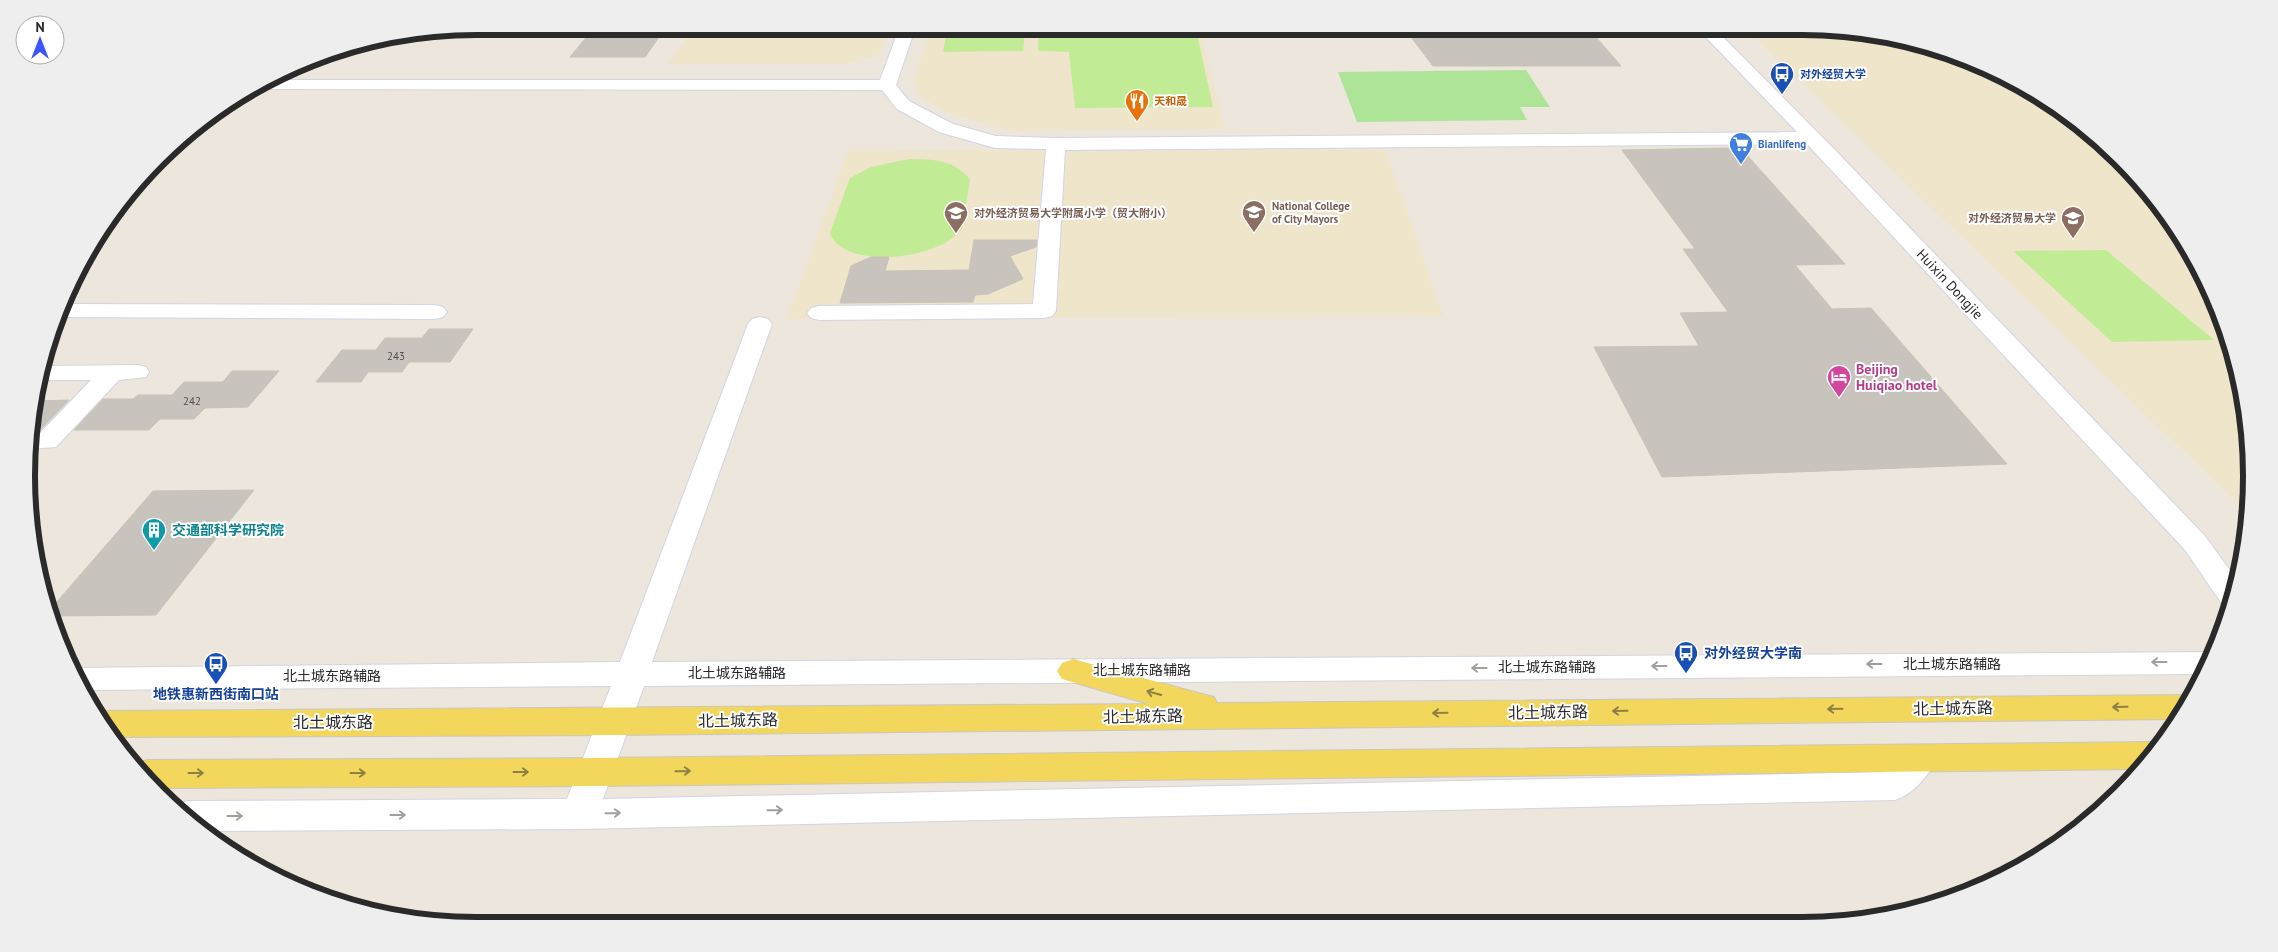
<svg xmlns="http://www.w3.org/2000/svg" width="2278" height="952" font-family="'PT Sans','Noto Sans SC',sans-serif">
<style>
.education{fill:#eee5cb}
.green{fill:#aee498}
.pitch{fill:#c1eb94}
.building{fill:#c8c3bc;stroke:#c8c3b6}
.lines{fill:none;stroke-linecap:round;stroke-linejoin:round}
.minor-casing{stroke:#d2d4e3;stroke-width:2}
.major-casing{stroke:#c8c8c8;stroke-width:2}
.minor{fill:#fff;fill-rule:evenodd}
.major{fill:#f2d75c;fill-rule:evenodd}
.oneway{stroke:#9f9f9f}
.oneway2{stroke:#8e8043}
.labels{text-anchor:middle;dominant-baseline:central;stroke-width:4;stroke-linejoin:round;paint-order:stroke}
.far-transit-label{font-size:11px;font-weight:bold;fill:#164399;stroke:#fff;text-anchor:start}
.far-food-label{font-size:11px;font-weight:bold;fill:#c56008;stroke:#fff;text-anchor:start}
.far-shop-label{font-size:11px;font-weight:bold;fill:#366cbe;stroke:#fff;text-anchor:start}
.far-education-label{font-size:11px;font-weight:bold;fill:#785e54;stroke:#fff;text-anchor:start}
.number-label{font-size:11px;fill:#52504e}
.street-label{font-size:14px;fill:#2a2a2a;stroke:#fff}
.hotel-label{font-size:14px;font-weight:bold;fill:#b23c85;stroke:#fff;text-anchor:start}
.culture-label{font-size:14px;font-weight:bold;fill:#0d838f;stroke:#fff;text-anchor:start}
.transit-label{font-size:14px;font-weight:bold;fill:#164399;stroke:#fff;text-anchor:start}
.near-street-label{font-size:16px;fill:#2a2a2a;stroke:#fff}
.rim{fill:none;stroke:#2a2a2a;stroke-width:6}
</style>
<rect width="100%" height="100%" fill="#ede6dc"/>
<!-- education -->
<g class="education">
<polygon points="695,26 890,26 879,55 846,64 668,64"/>
<polygon points="933,26 1199,26 1225,129 1011,131 948,113 920,96 914,79"/>
<polygon points="1743,26 1802,26 1946,50 2027,86 2098,138 2159,202 2205,277 2236,359 2251,446 2249,514"/>
<polygon points="1385,149 1443,316 787,319 848,151"/>
</g>
<!-- green -->
<polygon class="green" points="1526,70 1550,107 1520,107 1527,120 1357,122 1338,72"/>
<!-- pitch -->
<g class="pitch">
<polygon points="1039,26 1195,26 1213,107 1075,108 1069,52 1038,51"/>
<polygon points="1025,30 1023,51 943,52 947,31"/>
<path d="M909 159C932 159 956 160 970 180L962 228C942 260 843 271 830 233L850 178 871 167Z"/>
<polygon points="2106,250 2214,340 2112,342 2013,251"/>
</g>
<!-- building -->
<g class="building">
<polygon points="1589,29 1621,66 1433,66 1408,33"/>
<polygon points="662,33 645,57 570,57 589,34"/>
<polygon points="1727,148 1745,153 1845,264 1795,265 1832,309 1871,308 2007,464 1662,477 1594,347 1699,346 1680,313 1728,312 1683,249 1695,249 1622,150"/>
<polygon points="974,240 1037,240 1036,247 1010,256 1023,279 988,294 975,295 973,302 840,303 851,266 871,257 889,257 885,271 969,270"/>
<polygon points="429,329 473,329 450,362 409,362 402,372 368,372 361,382 316,382 342,350 376,350 385,338 422,338"/>
<polygon points="232,371 279,371 248,407 205,408 194,419 160,419 149,430 74,430 103,399 133,399 138,395 172,395 184,382 223,382"/>
<polygon points="69,400 39,431 31,431 30,417 34,401"/>
<polygon points="254,490 156,615 51,616 49,611 153,491"/>
</g>
<g class="lines">
<!-- minor casing -->
<g class="minor-casing">
<g id="minor">
<polygon points="900,26 916,26 896,85 909,101 953,124 996,136 1056,138 1797,132 1695,26 1802,26 1819,29 1812,33 1719,33 1837,152 2205,536 2237,580 2231,607 2222,604 2185,550 1807,144 1065,150 1056,311 1052,316 1044,318 819,320 811,318 807,313 811,308 819,306 1033,304 1046,149 995,148 939,132 897,109 882,90 248,89 266,80 880,80"/>
<polygon points="63,304 435,305 443,307 447,312 443,317 435,319 56,317"/>
<path d="M760 317 768 319 772 324 652 662 2212 652 2202 674 644 686 603 799 1886 772C1902 755 1908 739 1933 748L1938 757C1929 775 1914 794 1895 800L580 829 200 831 176 805 187 801 567 799 611 686 83 690 71 668 620 662 748 324 752 319Z"/>
<polygon points="137,365 146,367 149,372 146,377 119,380 56,447 31,449 31,433 40,433 91,380 39,380 42,366"/>
</g>
</g>
<!-- major casing -->
<g class="major-casing">
<g id="major">
<polygon points="1073,659 1202,694 1214,697 1217,703 2191,695 2180,719 614,735 112,737 102,726 95,713 101,711 1149,704 1062,679 1057,671 1062,663"/>
<polygon points="2150,742 2159,745 2139,769 595,786 160,788 137,763 147,760 595,758"/>
</g>
</g>
<!-- minor -->
<use href="#minor" class="minor"/>
<!-- major -->
<use href="#major" class="major"/>
</g>
<!-- one-way arrows -->
<defs><path id="oneway-shaft" d="M-6 0H5M1.5-3L5.5 0L1.5 3" fill="none" stroke-width="1.6" stroke-linecap="round" stroke-linejoin="round" transform="scale(1.25)"/></defs>
<g class="oneway">
<use href="#oneway-shaft" transform="translate(2159 662) rotate(180)"/>
<use href="#oneway-shaft" transform="translate(1874 664) rotate(180)"/>
<use href="#oneway-shaft" transform="translate(1659 666) rotate(180)"/>
<use href="#oneway-shaft" transform="translate(1479 668) rotate(180)"/>
<use href="#oneway-shaft" transform="translate(775 810) rotate(-1)"/>
<use href="#oneway-shaft" transform="translate(613 813) rotate(-1)"/>
<use href="#oneway-shaft" transform="translate(398 815)"/>
<use href="#oneway-shaft" transform="translate(235 816)"/>
</g>
<g class="oneway2">
<use href="#oneway-shaft" transform="translate(1154 693) rotate(-165)"/>
<use href="#oneway-shaft" transform="translate(2120 707) rotate(179)"/>
<use href="#oneway-shaft" transform="translate(1835 709) rotate(179)"/>
<use href="#oneway-shaft" transform="translate(1620 711) rotate(179)"/>
<use href="#oneway-shaft" transform="translate(1440 713) rotate(179)"/>
<use href="#oneway-shaft" transform="translate(683 771) rotate(-1)"/>
<use href="#oneway-shaft" transform="translate(521 772)"/>
<use href="#oneway-shaft" transform="translate(196 773)"/>
<use href="#oneway-shaft" transform="translate(358 773)"/>
</g>
<!-- icons -->
<defs>
<g id="bus-pin" transform="scale(1.25)"><path d="M0 17L-7.5 6A9.5 9.5 0 1 1 7.5 6Z" fill="#1a4fb4" stroke="#fff"/><path d="M-5-6H5V4H4V6H2V4H-2V6H-4V4H-5ZM-3.5-4V0h7V-4ZM-3.5 1.2v1.5H-2V1.2ZM2 1.2v1.5H3.5V1.2Z" fill="#fff"/></g>
<g id="restaurant-pin" transform="scale(1.25)"><path d="M0 17L-7.5 6A9.5 9.5 0 1 1 7.5 6Z" fill="#e8710a" stroke="#fff"/><path d="M-5-6h1v4h1v-4h1v4h1v-4h1v5L-1.5 .5V6h-2V.5L-5-1ZM5-6V6H3V1.5H1.5Q1.5-4 5-6Z" fill="#fff"/></g>
<g id="supermarket-pin" transform="scale(1.25)"><path d="M0 17L-7.5 6A9.5 9.5 0 1 1 7.5 6Z" fill="#3f7fe0" stroke="#fff"/><path d="M-6-5.5h2.5l.6 2H6L4.5 2H-2.5L-4.4-4H-6ZM-1.5 3.2a1.3 1.3 0 1 0 .1 0ZM3 3.2a1.3 1.3 0 1 0 .1 0Z" fill="#fff"/></g>
<g id="university-pin" transform="scale(1.25)"><path d="M0 17L-7.5 6A9.5 9.5 0 1 1 7.5 6Z" fill="#8d6e63" stroke="#fff"/><path d="M0-5L7-2L0 1L-7-2ZM-4 1L0 2.5L4 1V4Q0 6-4 4Z" fill="#fff"/></g>
<g id="school-pin" transform="scale(1.25)"><path d="M0 17L-7.5 6A9.5 9.5 0 1 1 7.5 6Z" fill="#8d6e63" stroke="#fff"/><path d="M0-5L7-2L0 1L-7-2ZM-4 1L0 2.5L4 1V4Q0 6-4 4Z" fill="#fff"/></g>
<g id="hotel-pin" transform="scale(1.25)"><path d="M0 17L-7.5 6A9.5 9.5 0 1 1 7.5 6Z" fill="#d1479c" stroke="#fff"/><path d="M-6-4.5h1.5V1H6V5H4.5V3h-9V5H-6ZM-4 0a1.8 1.8 0 1 1 3.6 0ZM.5 0V-2.5h3Q6-2.5 6 0Z" fill="#fff"/></g>
<g id="building-pin" transform="scale(1.25)"><path d="M0 17L-7.5 6A9.5 9.5 0 1 1 7.5 6Z" fill="#0f9aa8" stroke="#fff"/><path d="M-4-6H4V6H1V3H-1V6H-4ZM-2.5-4.3h1.7v1.8h-1.7ZM.8-4.3h1.7v1.8H.8ZM-2.5-1h1.7V.8h-1.7ZM.8-1h1.7V.8H.8Z" fill="#fff"/></g>
</defs>
<g fill-rule="evenodd">
<use href="#bus-pin" x="1782" y="74"/>
<use href="#restaurant-pin" x="1137" y="101"/>
<use href="#supermarket-pin" x="1741" y="144"/>
<use href="#university-pin" x="1254" y="212"/>
<use href="#school-pin" x="956" y="213"/>
<use href="#university-pin" x="2073" y="218"/>
<use href="#hotel-pin" x="1839" y="377"/>
<use href="#building-pin" x="154" y="530"/>
<use href="#bus-pin" x="1686" y="653"/>
<use href="#bus-pin" x="216" y="664"/>
</g>
<g class="labels">
<!-- far-transit labels -->
<g class="far-transit-label">
<text x="1800" y="74">对外经贸大学</text>
</g>
<!-- far-food labels -->
<g class="far-food-label">
<text x="1154" y="101">天和晟</text>
</g>
<!-- far-shop labels -->
<g class="far-shop-label">
<text x="1758" y="144">Bianlifeng</text>
</g>
<!-- far-education labels -->
<g class="far-education-label">
<text x="1272" y="206">National College<tspan x="1272" dy="13">of City Mayors</tspan></text>
<text x="974" y="213">对外经济贸易大学附属小学（贸大附小）</text>
<text x="2056" y="218" text-anchor="end">对外经济贸易大学</text>
</g>
<!-- number labels -->
<g class="number-label">
<text x="396" y="356">243</text>
<text x="192" y="401">242</text>
</g>
<!-- street labels -->
<g class="street-label">
<text transform="translate(1950 284) rotate(47)">Huixin Dongjie</text>
<text x="1952" y="664">北土城东路辅路</text>
<text x="1547" y="667">北土城东路辅路</text>
<text x="1142" y="670">北土城东路辅路</text>
<text x="737" y="673">北土城东路辅路</text>
<text x="332" y="676">北土城东路辅路</text>
</g>
<!-- hotel labels -->
<g class="hotel-label">
<text x="1856" y="369">Beijing<tspan x="1856" dy="16">Huiqiao hotel</tspan></text>
</g>
<!-- culture labels -->
<g class="culture-label">
<text x="172" y="530">交通部科学研究院</text>
</g>
<!-- transit labels -->
<g class="transit-label">
<text x="1704" y="653">对外经贸大学南</text>
<text x="216" y="694" text-anchor="middle">地铁惠新西街南口站</text>
</g>
<!-- near-street labels -->
<g class="near-street-label">
<text transform="translate(1953 708) rotate(-1)">北土城东路</text>
<text transform="translate(1548 712) rotate(-1)">北土城东路</text>
<text transform="translate(1143 716) rotate(-1)">北土城东路</text>
<text transform="translate(738 720) rotate(-1)">北土城东路</text>
<text x="333" y="722">北土城东路</text>
</g>
</g>
<!-- crop -->
<path d="M0 0H2278V952H0ZM476 35H1802A441 441 0 0 1 2243 476V476A441 441 0 0 1 1802 917H476A441 441 0 0 1 35 476V476A441 441 0 0 1 476 35Z" fill="#eee" fill-rule="evenodd"/>
<path class="rim" d="M476 35H1802A441 441 0 0 1 2243 476V476A441 441 0 0 1 1802 917H476A441 441 0 0 1 35 476V476A441 441 0 0 1 476 35Z"/>
<!-- north arrow -->
<g transform="translate(40 40)"><circle r="24" fill="#ffffff" stroke="#aaaaaa"/>
<path d="M0-4L9 19L0 12L-9 19Z" fill="#3a53fc"/>
<text y="-8" font-size="14" font-weight="bold" text-anchor="middle" fill="#2a2a2a">N</text>
</g>
</svg>
